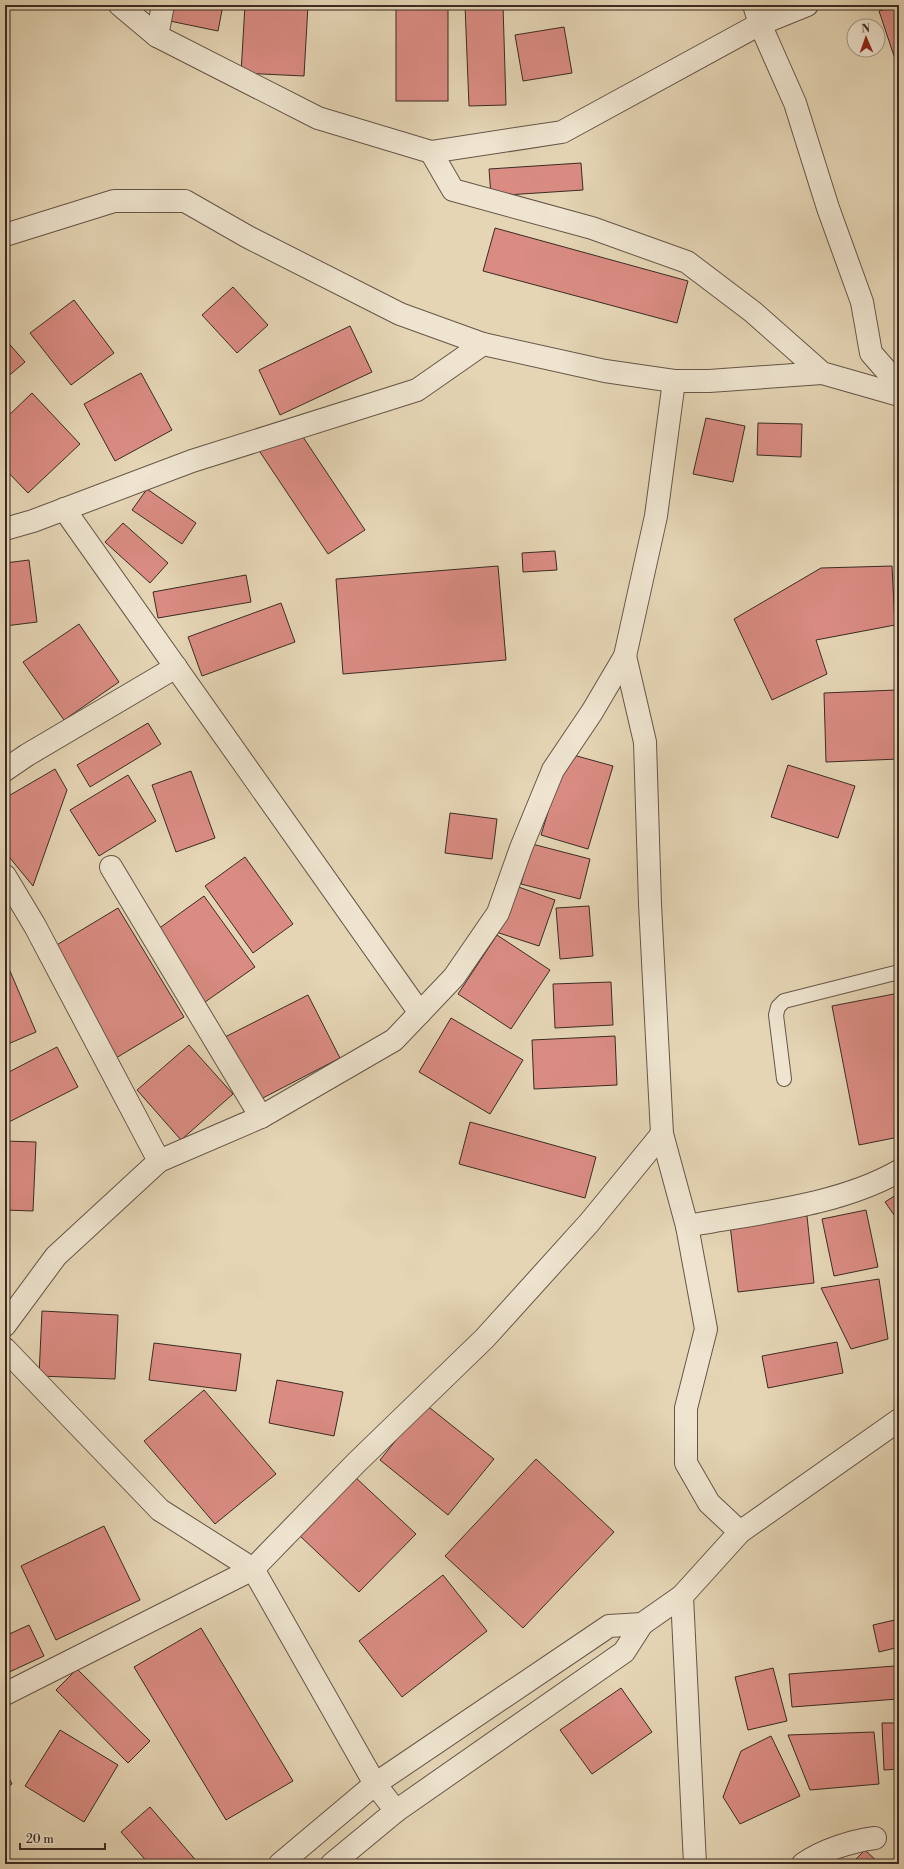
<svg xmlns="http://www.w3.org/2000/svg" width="904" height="1869" font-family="'Libre Bodoni',serif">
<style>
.building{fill:#da8c83;stroke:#3b2b23}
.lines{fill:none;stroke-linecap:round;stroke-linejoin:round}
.service-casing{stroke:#665648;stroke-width:16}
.minor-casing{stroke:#665648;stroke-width:24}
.tertiary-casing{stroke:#665648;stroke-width:24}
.service{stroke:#eee4cf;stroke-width:14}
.minor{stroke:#eee4cf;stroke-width:22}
.tertiary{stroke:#eee4cf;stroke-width:22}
</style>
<rect width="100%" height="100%" fill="#e5d5b5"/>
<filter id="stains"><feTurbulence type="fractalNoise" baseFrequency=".005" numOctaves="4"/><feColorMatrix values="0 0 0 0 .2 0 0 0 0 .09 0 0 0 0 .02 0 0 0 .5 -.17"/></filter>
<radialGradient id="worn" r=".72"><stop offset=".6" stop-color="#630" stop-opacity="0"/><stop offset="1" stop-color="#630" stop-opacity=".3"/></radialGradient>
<!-- building -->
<g class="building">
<polygon points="163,5 223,5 218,31 160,19"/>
<polygon points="245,5 308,5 304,76 241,73"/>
<rect x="396" y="5" width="52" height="96"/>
<polygon points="465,5 503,5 506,105 469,106"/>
<polygon points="899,5 899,71 879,11"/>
<polygon points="564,27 572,73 523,81 515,35"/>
<polygon points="581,163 583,190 491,196 489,169"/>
<polygon points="495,228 688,281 677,323 483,271"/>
<polygon points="233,287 268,325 237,353 202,315"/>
<polygon points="74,300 114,353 71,385 30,333"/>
<polygon points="350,326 372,372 280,415 259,370"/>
<polygon points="5,339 25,362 5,379"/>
<polygon points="141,373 172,430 115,461 84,404"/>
<polygon points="32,393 80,444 28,493 5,469 5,419"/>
<polygon points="706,418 745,426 733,482 693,474"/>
<polygon points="291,419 365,530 328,554 254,443"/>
<polygon points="758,423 802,424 801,457 757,455"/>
<polygon points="147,489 196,523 182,544 132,510"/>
<polygon points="123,523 168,563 150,583 105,542"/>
<polygon points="555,551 557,570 523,572 522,553"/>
<polygon points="29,560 37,622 5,626 5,563"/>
<polygon points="498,566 506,660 343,674 336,579"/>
<polygon points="892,566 895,625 816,640 827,674 772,700 734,619 821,568"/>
<polygon points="246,575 251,602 158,618 153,592"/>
<polygon points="281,603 295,642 202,676 188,637"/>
<polygon points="79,624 119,682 64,720 23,662"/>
<polygon points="896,690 899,759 826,762 824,693"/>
<polygon points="148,723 161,744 90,787 77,765"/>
<polygon points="566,753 613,766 588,849 541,835"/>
<polygon points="788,765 855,786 838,838 771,817"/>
<polygon points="55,769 67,790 33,886 5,852 5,798"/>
<polygon points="191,771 215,838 176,852 152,785"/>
<polygon points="128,775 156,821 99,856 70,810"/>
<polygon points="450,813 497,819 492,859 445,853"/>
<polygon points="532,844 590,859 580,899 521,884"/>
<polygon points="245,857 293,924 253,953 205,886"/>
<polygon points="513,885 555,900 539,946 496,932"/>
<polygon points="204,896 255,967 205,1002 154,932"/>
<polygon points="589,906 593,956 560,959 556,908"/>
<polygon points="118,908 184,1017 116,1058 50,949"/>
<polygon points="497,935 550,970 511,1029 458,994"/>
<polygon points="7,964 36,1032 8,1044 5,1036 5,965"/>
<polygon points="611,982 613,1025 555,1028 553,984"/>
<polygon points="899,993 899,1137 859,1145 832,1006"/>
<polygon points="308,995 340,1058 257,1101 225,1037"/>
<polygon points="451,1018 523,1060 490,1114 419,1072"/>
<polygon points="615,1036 617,1085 534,1089 532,1040"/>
<polygon points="189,1045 233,1094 181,1140 137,1090"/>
<polygon points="57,1047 78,1087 5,1124 5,1074"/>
<polygon points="470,1122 596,1157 585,1198 459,1164"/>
<polygon points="5,1141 36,1142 33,1211 5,1210"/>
<polygon points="899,1193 899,1222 885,1202"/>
<polygon points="866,1210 878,1267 834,1276 822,1219"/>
<polygon points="807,1216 814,1283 738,1292 730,1225"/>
<polygon points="879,1279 888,1339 851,1349 821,1288"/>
<polygon points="42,1311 118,1315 115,1379 39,1376"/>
<polygon points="837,1342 843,1373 768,1388 762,1356"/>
<polygon points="154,1343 241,1354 236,1391 149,1380"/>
<polygon points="277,1380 343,1392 334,1436 269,1423"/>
<polygon points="204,1390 276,1474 215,1524 144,1441"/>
<polygon points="425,1404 494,1459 448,1515 380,1460"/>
<polygon points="536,1459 614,1532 523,1628 445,1556"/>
<polygon points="355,1477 416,1534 359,1592 299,1535"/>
<polygon points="104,1526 140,1600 56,1640 21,1566"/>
<polygon points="443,1575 487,1631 402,1697 359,1641"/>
<polygon points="899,1619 899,1647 879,1652 873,1625"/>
<polygon points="29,1625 44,1656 5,1674 5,1636"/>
<polygon points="201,1628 293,1781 226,1820 134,1667"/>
<polygon points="895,1666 898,1699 792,1707 789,1674"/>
<polygon points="773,1668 787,1721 748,1730 735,1677"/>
<polygon points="77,1669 150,1741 128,1763 56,1690"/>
<polygon points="621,1688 652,1732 592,1774 560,1730"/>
<polygon points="882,1723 899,1723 899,1769 884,1770"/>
<polygon points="60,1730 118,1765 84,1822 25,1786"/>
<polygon points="874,1732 879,1784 810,1790 788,1735"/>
<polygon points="771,1736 800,1796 740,1824 723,1797 741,1751"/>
<polygon points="5,1770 12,1784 5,1788"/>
<polygon points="150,1807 199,1864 149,1864 121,1832"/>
<polygon points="865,1850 880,1864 851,1864"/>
<polygon points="361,1860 369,1864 359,1864"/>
</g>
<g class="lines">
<!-- service casing -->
<g class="service-casing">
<polyline id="service" points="784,1079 776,1015 778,1007 784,1001 899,972"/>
</g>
<!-- minor casing -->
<g class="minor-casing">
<g id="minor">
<polyline points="754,5 760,24 795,103 828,208 862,302 871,353 899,385"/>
<polyline points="157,36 163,5"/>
<polyline points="431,152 453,190 592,228 687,262 753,312 822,373 899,395"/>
<polyline points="5,235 114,201 185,201 248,237 400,314 483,344 605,371 674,381 709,381 822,373"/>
<polyline points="64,509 420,1013"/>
<polyline points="5,529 33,521 192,461 417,390 483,344"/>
<polyline points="625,656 645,742 650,904 662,1134 687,1226 706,1329 686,1408 686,1463 709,1503 740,1532"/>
<polyline points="5,770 27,755 176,667"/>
<polyline points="111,867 261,1117"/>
<polyline points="5,876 35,926 159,1161"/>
<path d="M687 1226C755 1213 838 1206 899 1171"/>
<polyline points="5,1325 56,1256 159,1161 261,1117 394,1040 454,977 498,913 521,848 553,770 592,712 625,656 656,516 674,381"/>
<polyline points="5,1349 160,1510 253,1569 375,1784 396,1811"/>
<polyline points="682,1596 695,1864"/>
<polyline points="5,1694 253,1569 356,1463 485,1338 589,1223 662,1134"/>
<polyline points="280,1864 375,1784 609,1626 642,1624 682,1596 740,1532 899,1420"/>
<polyline points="332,1864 396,1811 624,1652 642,1624"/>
<path d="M803 1864C823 1850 852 1841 875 1838"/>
</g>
</g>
<!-- tertiary casing -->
<g class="tertiary-casing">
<polyline id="tertiary" points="120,5 157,36 318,118 431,152 562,132 760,24 807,5"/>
</g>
<!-- service -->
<use href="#service" class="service"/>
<!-- minor -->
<use href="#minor" class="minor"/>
<!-- tertiary -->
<use href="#tertiary" class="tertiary"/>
</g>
<!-- margin -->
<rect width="904" height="1869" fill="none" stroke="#e5d5b5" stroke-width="20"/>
<rect x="6" y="6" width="892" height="1857" fill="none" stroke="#3b2b23" stroke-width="2"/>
<rect x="10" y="10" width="884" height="1849" fill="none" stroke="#3b2b23"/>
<!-- north arrow -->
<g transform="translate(866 38) rotate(358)"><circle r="19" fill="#eee4cf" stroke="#a69a8a"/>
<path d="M0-3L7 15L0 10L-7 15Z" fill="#8f2418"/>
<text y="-6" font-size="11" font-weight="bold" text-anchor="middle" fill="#3b2b23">N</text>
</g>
<!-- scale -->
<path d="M20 1843v6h85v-6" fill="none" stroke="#3b2b23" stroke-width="2"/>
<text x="26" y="1843" font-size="12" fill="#3b2b23" stroke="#eee4cf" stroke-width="3" paint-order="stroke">20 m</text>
<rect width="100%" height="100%" filter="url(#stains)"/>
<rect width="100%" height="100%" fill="url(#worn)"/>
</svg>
